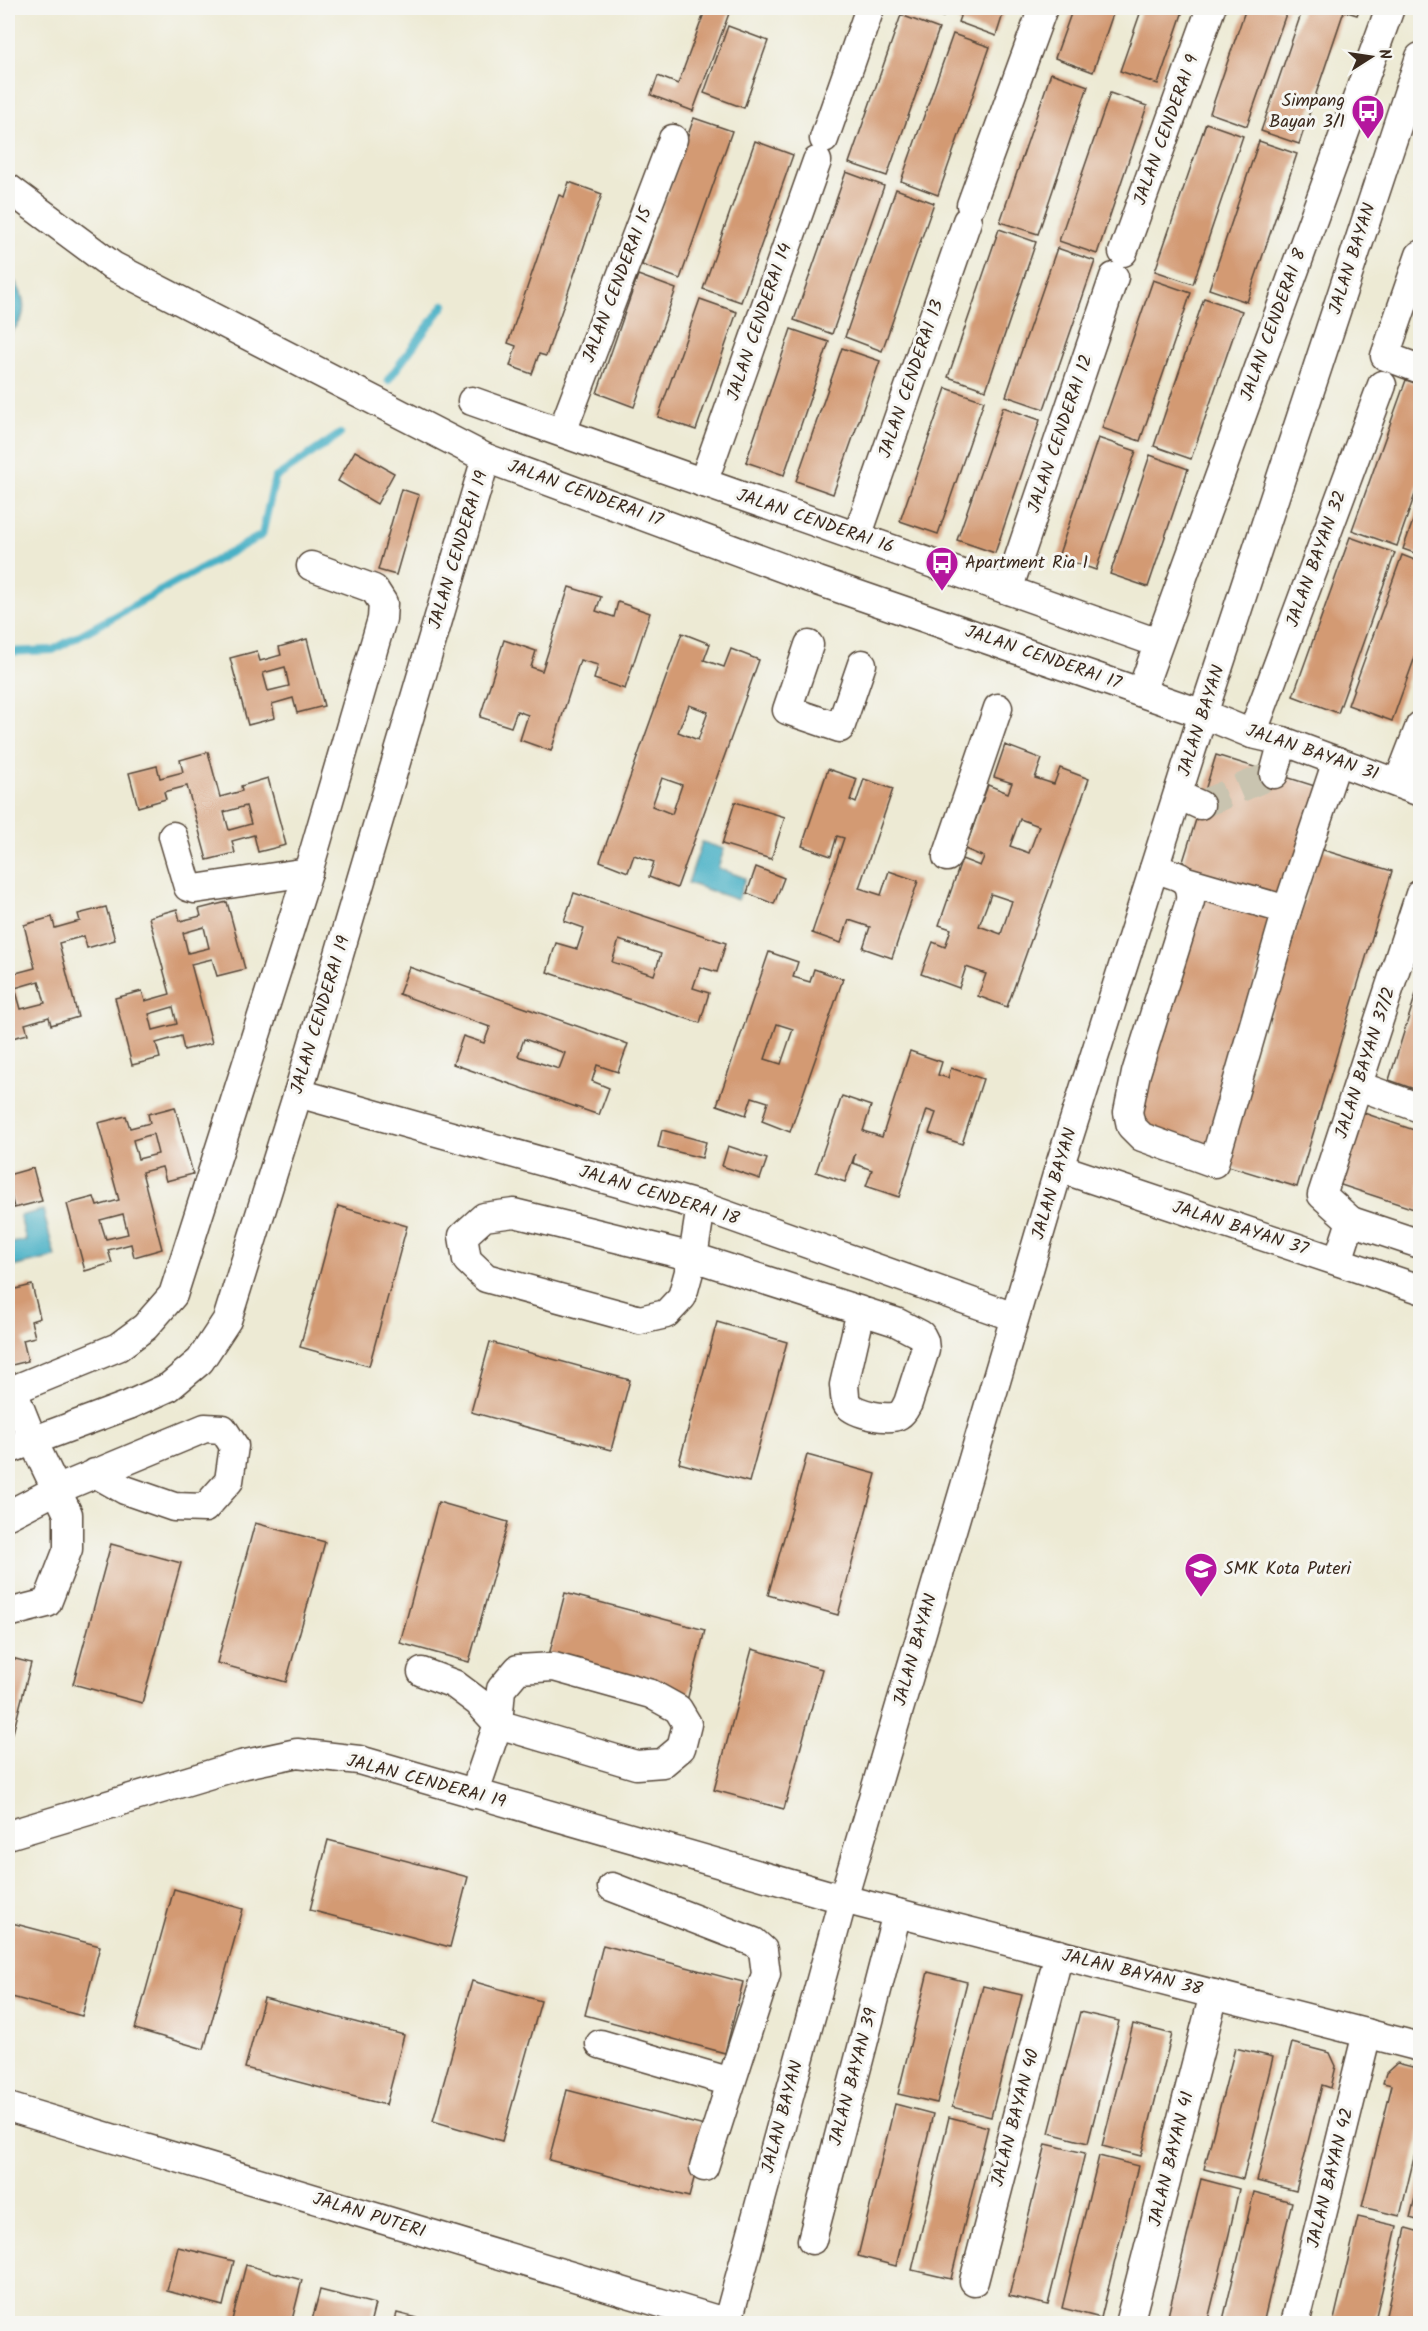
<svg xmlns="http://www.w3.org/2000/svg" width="1428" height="2331" font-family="Kalam,sans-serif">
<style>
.water{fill:#48b1c6;stroke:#426e72;stroke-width:1.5}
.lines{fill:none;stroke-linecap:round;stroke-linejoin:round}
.stream{stroke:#48b1c6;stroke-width:8}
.building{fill:#d39a73;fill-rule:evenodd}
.minor-tunnel{stroke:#c9c4b0;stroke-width:28;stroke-dasharray:28 14;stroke-linecap:butt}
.minor-casing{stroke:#564739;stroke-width:31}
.minor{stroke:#fff;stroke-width:28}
.labels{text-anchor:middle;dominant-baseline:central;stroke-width:6;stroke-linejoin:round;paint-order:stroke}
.poi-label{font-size:18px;fill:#3b2a1e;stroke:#f6f6f2;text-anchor:start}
.street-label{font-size:18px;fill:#3b2a1e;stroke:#f6f6f2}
</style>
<rect width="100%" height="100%" fill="#f6f6f2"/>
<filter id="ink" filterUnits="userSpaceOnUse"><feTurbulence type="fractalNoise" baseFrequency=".0167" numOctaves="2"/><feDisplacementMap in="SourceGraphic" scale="12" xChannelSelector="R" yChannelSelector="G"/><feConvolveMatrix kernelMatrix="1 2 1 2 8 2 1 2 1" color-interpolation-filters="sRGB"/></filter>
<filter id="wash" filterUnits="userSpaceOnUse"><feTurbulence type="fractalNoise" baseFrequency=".008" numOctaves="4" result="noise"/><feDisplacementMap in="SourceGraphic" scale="24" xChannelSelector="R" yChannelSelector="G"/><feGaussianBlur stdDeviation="1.35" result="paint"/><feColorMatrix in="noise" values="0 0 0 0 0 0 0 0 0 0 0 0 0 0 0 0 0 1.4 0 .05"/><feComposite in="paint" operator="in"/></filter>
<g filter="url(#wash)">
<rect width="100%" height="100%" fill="#edead4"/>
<!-- water -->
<g class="water">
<path d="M8 274C19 284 27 302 22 317 20 324 12 331 8 337Z"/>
<polygon points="702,842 724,849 718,868 745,878 738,900 688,883"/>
<polygon points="43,1210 55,1257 12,1267 8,1244 26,1240 20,1216"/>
</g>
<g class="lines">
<!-- stream -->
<g class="stream">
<polyline points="388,380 444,305"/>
<polyline points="8,652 53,650 262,535 275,478 340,434"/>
</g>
</g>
<g id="blocks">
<!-- building -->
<g class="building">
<polygon points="706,8 731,8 693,111 651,95 658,76 678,84"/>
<polygon points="916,8 946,8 943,17"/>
<polygon points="963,8 1005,8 996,36 958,22"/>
<polygon points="1073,8 1115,8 1093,72 1055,58"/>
<polygon points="1142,8 1184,8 1158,84 1120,71"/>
<polygon points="1246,8 1288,8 1247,126 1210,113"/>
<polygon points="1303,8 1360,8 1357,15 1344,11 1299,144 1261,131"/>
<polygon points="901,15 939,29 887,176 849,163"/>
<polygon points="728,26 768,41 744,108 704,93"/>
<polygon points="953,34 990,47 938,195 901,181"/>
<polygon points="1051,73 1088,86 1038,234 1000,222"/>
<polygon points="1110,93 1147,106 1097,254 1059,241"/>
<polygon points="694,118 732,131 680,279 642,265"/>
<polygon points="1206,123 1243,136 1193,284 1155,271"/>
<polygon points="755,141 793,155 741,302 703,289"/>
<polygon points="1259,141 1297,154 1247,302 1209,289"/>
<polygon points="846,172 884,186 832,334 794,320"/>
<polygon points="569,182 602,194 546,356 539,354 532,374 510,366 516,346 508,343 559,195 564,197"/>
<polygon points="896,189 934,203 882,351 845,337"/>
<polygon points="999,229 1036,242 986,390 948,377"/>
<polygon points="1057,248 1095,261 1044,409 1006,396"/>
<polygon points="638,275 676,289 634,407 597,393"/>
<polygon points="1153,280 1191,293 1140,441 1102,428"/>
<polygon points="1204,298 1242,311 1191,459 1154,446"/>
<polygon points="700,299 737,312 696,430 658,417"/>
<polygon points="791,329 829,342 784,475 746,462"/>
<polygon points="842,348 880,361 833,494 796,481"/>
<polygon points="1406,380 1420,385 1420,480 1397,546 1352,530"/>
<polygon points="946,388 984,401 938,534 900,521"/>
<polygon points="1003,407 1040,420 995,553 957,540"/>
<polygon points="1098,438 1136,451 1096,570 1058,557"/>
<polygon points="355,451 394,473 377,504 338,481"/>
<polygon points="1150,455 1188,469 1148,587 1110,574"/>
<polygon points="401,489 419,495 396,575 378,570"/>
<polygon points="1420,501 1420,555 1403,549"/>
<polygon points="1350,537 1395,553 1338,713 1293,696"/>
<polygon points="1402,555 1420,562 1420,643 1392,721 1348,705"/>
<polygon points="569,587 601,597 596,611 614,617 618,602 650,613 625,689 594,679 598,665 580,660 551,751 520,740 528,715 517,711 511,727 480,717 504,640 536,651 531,667 542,671"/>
<path d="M682 633 710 644 704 660 724 667 731 649 759 660 677 888 649 877 654 862 634 855 628 872 600 861ZM689 705 708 712 698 740 678 732ZM662 778 682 785 672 814 652 806Z"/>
<path d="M307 639 324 706 297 713 293 698 272 704 275 718 248 725 230 658 257 651 260 661 281 655 279 647ZM285 667 289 686 268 691 263 673Z"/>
<path d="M1005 745 1042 759 1035 778 1054 784 1060 768 1089 779 1007 1007 978 996 986 974 966 967 959 988 921 974 933 942 945 947 951 929 939 925 962 859 980 866 984 857 965 849 988 785 1008 793 1012 783 994 777ZM1020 819 1039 826 1029 853 1010 846ZM991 894 1012 901 1001 934 979 926Z"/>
<path d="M208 752 220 797 242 791 241 786 268 778 286 845 258 852 254 835 232 841 235 853 207 860 187 786 164 792 166 799 138 807 129 773 157 766 160 778 183 772 180 760ZM246 806 251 824 229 830 224 812Z"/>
<polygon points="1216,755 1321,788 1286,901 1181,868"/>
<polygon points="828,769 857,779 850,800 856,803 864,779 893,789 859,888 881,895 889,871 918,881 892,958 863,948 870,927 849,920 841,943 812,933 844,838 837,836 831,856 802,846"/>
<polygon points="735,802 785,817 771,859 722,844"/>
<polygon points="1320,849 1392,871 1297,1187 1225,1165"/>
<polygon points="756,867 784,878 774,904 747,893"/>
<polygon points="1202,891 1274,912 1206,1153 1154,1135 1140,1110"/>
<path d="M574 893 726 943 717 972 700 967 693 988 709 993 700 1023 547 972 556 943 577 949 584 928 564 921ZM619 940 661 954 654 975 612 962Z"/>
<path d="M227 902 245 969 217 976 212 959 191 964 212 1043 184 1050 181 1036 156 1043 160 1058 132 1065 115 998 142 991 145 1001 170 994 149 917 177 909 180 921 201 916 199 909ZM204 927 209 948 188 953 183 933ZM173 1007 177 1024 153 1030 149 1014Z"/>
<path d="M106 907 115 940 87 948 84 936 59 943 78 1017 51 1025 49 1017 25 1024 28 1034 8 1039V968L10 967 12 974 35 968 24 925 52 917 55 928 80 921 78 914ZM39 981 45 1003 21 1009 15 988Z"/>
<path d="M769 952 798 962 793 977 810 982 814 969 843 979 790 1132 762 1121 768 1102 752 1097 746 1115 717 1105ZM777 1024 793 1029 781 1064 765 1059Z"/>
<path d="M409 967 628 1044 618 1072 597 1065 592 1081 609 1088 599 1115 453 1064 463 1036 484 1043 490 1027 399 994ZM524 1039 565 1053 559 1069 518 1056Z"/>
<polygon points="1420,981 1420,1091 1389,1080"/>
<polygon points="910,1051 942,1062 938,1075 948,1078 951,1068 983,1079 962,1144 929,1133 936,1113 927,1110 899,1197 866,1186 872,1170 853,1163 855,1154 845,1182 816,1172 842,1096 871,1106 863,1131 882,1137"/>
<path d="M175 1107 193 1174 166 1181 162 1167 142 1172 162 1249 134 1257 131 1244 108 1250 112 1263 85 1271 67 1204 94 1197 97 1206 119 1200 98 1123 126 1116 130 1128 150 1123 148 1114ZM153 1134 158 1154 138 1159 133 1140ZM123 1214 128 1234 106 1239 100 1220Z"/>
<polygon points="1355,1110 1420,1132 1420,1211 1332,1182"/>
<polygon points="662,1130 706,1142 702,1158 658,1147"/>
<polygon points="728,1146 767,1159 760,1179 722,1166"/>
<polygon points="33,1168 42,1201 14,1208 8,1183 8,1175"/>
<polygon points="338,1206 407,1226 369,1366 300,1347"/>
<polygon points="32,1285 40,1318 31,1321 35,1337 23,1340 28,1361 8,1366 8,1291"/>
<polygon points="717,1322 787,1342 749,1482 679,1463"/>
<polygon points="490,1342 630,1380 611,1450 471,1412"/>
<polygon points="807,1455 876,1474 838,1615 768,1595"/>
<polygon points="438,1502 508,1522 469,1662 400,1643"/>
<polygon points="255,1523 325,1542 286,1682 217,1663"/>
<polygon points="111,1544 181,1563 142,1703 73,1684"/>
<polygon points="565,1593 705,1630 687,1701 547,1663"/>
<polygon points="752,1649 822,1669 784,1809 714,1790"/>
<polygon points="8,1657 31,1663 13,1733 8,1732"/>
<polygon points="328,1840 468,1877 450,1947 310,1910"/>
<polygon points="174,1889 243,1909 204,2049 135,2029"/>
<polygon points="8,1922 100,1946 82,2016 8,1996"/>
<polygon points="603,1945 743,1982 725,2053 585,2015"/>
<polygon points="928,1972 967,1982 937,2103 898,2094"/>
<polygon points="472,1981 541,2001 502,2141 433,2121"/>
<polygon points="983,1986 1022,1995 991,2117 952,2107"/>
<polygon points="264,1998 404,2035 386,2105 245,2068"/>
<polygon points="1080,2012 1119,2021 1088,2143 1049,2133"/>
<polygon points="1133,2024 1172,2034 1141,2156 1102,2146"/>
<polygon points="1292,2043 1330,2053 1336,2066 1331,2088 1322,2085 1296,2191 1257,2181"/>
<polygon points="1235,2048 1273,2057 1243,2179 1204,2169"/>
<polygon points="1397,2063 1420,2069 1420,2133 1400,2216 1362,2207 1392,2085 1383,2083 1386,2073"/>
<polygon points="567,2090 708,2127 689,2197 549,2160"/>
<polygon points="895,2104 933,2114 896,2266 858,2256"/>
<polygon points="949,2117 988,2127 951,2279 912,2270"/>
<polygon points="1046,2144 1085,2153 1048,2305 1009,2296"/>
<polygon points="1099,2156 1138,2166 1101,2318 1062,2308"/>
<polygon points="1420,2177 1420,2221 1410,2218"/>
<polygon points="1201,2179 1239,2189 1229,2234 1207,2324 1166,2324"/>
<polygon points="1254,2192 1292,2202 1281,2247 1263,2324 1222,2324"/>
<polygon points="1358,2217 1397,2226 1390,2257 1374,2324 1333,2324"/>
<polygon points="1406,2228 1420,2232 1420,2324 1384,2324"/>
<polygon points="178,2247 234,2261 223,2306 167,2291"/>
<polygon points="246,2265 302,2280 291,2324 231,2324"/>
<polygon points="320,2290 375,2304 370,2324 311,2324"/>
<polygon points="397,2313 436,2323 436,2324 394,2324"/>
</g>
</g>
</g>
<g filter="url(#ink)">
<use href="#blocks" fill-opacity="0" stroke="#564739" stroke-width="1.5"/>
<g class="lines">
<!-- minor-tunnel -->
<polyline class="minor-tunnel" points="1200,805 1274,774"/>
<!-- minor casing -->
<g class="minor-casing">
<g id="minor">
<polyline points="824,139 870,8"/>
<polyline points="8,188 113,266 486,458 818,581 1203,714 1252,734 1283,741 1420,792"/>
<polyline points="971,205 1043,8"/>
<polyline points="1123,252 1211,8"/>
<polyline points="1420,255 1385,356 1420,369"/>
<polyline points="472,401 1158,643"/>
<polyline points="562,432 673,139"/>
<polyline points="703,483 817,161"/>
<polyline points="857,537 967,221"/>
<polyline points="1008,590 1114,277"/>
<polyline points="809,645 787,710 840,728 862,664"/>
<polyline points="1141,692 1390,8"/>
<polyline points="1252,734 1382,385"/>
<polyline points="1274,774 1283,741"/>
<polyline points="1398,783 1420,726"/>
<polyline points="1178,795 1200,805"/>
<polyline points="173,836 188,887 195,889 308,872"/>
<polyline points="947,857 998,708"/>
<path d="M1154 869C1174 875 1192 875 1190 901L1136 1073 1128 1112 1131 1126 1142 1137 1214 1163 1287 910 1337 761"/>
<polyline points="1186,881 1287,910"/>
<polyline points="1359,1086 1420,1108"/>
<polyline points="298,1093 701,1206 1014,1317"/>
<polyline points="1059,1168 1420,1289"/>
<path d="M701 1206 693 1257 682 1297 666 1314 640 1320 486 1278 467 1260 463 1236 484 1217 514 1213 693 1257 896 1322 921 1335 924 1341 925 1350 908 1403C905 1408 904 1412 899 1415 889 1421 856 1414 848 1405 844 1400 845 1391 844 1385L861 1311"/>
<polyline points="1351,1221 1322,1195 1420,894"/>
<polyline points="1338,1261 1351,1221 1420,1244"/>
<polyline points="8,1392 118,1347 145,1327 173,1295 308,872 382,619 383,603 374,589 311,566"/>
<polyline points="8,1450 129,1405 169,1387 200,1361 227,1320 298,1093 486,458"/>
<polyline points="8,1515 56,1490 205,1428 223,1429 234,1446 229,1481 205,1508 174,1507 125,1490 95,1473"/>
<polyline points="8,1613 47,1603 68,1549 68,1514 33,1441 13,1391"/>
<polygon points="554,1667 651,1694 678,1709 687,1724 681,1748 663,1763 636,1765 498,1724 501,1689 518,1669"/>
<polyline points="422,1672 454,1684 478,1702 498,1724 474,1794"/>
<polyline points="8,1835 241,1765 297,1753 359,1760 843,1899 1420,2047"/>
<polyline points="612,1887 754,1942 763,1950 766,1974 704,2167"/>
<polyline points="600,2044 731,2082"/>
<polyline points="8,2107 731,2324"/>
<polyline points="812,2240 897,1913"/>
<polyline points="974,2281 1059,1954"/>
<polyline points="727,2324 843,1899 1059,1168 1203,714 1420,57"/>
<polyline points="1129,2324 1214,1994"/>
<polyline points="1295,2324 1367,2033"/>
</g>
</g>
<!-- minor -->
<use href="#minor" class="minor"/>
</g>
</g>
<!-- icons -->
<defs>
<g id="bus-pin" transform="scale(1.725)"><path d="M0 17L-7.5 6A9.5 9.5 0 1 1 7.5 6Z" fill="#b5179e" stroke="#f6f6f2"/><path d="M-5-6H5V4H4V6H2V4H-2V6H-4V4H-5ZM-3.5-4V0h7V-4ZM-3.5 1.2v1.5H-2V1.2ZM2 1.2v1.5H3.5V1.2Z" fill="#fff"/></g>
<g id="school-pin" transform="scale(1.725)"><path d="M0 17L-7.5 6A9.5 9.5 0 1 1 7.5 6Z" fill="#b5179e" stroke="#f6f6f2"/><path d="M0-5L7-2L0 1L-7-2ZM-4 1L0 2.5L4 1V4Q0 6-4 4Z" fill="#fff"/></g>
</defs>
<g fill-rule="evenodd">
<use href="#bus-pin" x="1368" y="111"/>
<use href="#bus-pin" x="942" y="563"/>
<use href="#school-pin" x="1201" y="1569"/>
</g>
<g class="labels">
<!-- poi labels -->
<g class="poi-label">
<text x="1345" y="101" text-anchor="end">Simpang<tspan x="1345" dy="21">Bayan 3/1</tspan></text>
<text x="965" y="563">Apartment Ria 1</text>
<text x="1224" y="1569">SMK Kota Puteri</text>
</g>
<!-- street labels -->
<g class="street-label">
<text transform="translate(1167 130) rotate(-70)">JALAN CENDERAI 9</text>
<text transform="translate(1353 259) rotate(-72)">JALAN BAYAN</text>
<text transform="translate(618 285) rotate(-69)">JALAN CENDERAI 15</text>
<text transform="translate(760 322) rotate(-71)">JALAN CENDERAI 14</text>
<text transform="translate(1274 325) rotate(-70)">JALAN CENDERAI 8</text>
<text transform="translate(912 379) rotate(-71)">JALAN CENDERAI 13</text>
<text transform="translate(1061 434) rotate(-71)">JALAN CENDERAI 12</text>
<text transform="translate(585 494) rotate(20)">JALAN CENDERAI 17</text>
<text transform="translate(815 522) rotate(19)">JALAN CENDERAI 16</text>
<text transform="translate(459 550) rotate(-73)">JALAN CENDERAI 19</text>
<text transform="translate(1317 559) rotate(-70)">JALAN BAYAN 32</text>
<text transform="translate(1043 658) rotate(19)">JALAN CENDERAI 17</text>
<text transform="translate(1202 721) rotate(-72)">JALAN BAYAN</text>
<text transform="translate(1312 753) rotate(19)">JALAN BAYAN 31</text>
<text transform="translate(321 1015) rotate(-73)">JALAN CENDERAI 19</text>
<text transform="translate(1366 1063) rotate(-72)">JALAN BAYAN 37/2</text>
<text transform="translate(1055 1184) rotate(-73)">JALAN BAYAN</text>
<text transform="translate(659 1196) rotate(17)">JALAN CENDERAI 18</text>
<text transform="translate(1240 1229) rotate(18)">JALAN BAYAN 37</text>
<text transform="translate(916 1650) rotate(-74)">JALAN BAYAN</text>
<text transform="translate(426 1782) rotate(15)">JALAN CENDERAI 19</text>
<text transform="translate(1132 1973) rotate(14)">JALAN BAYAN 38</text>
<text transform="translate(854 2077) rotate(-75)">JALAN BAYAN 39</text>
<text transform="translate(783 2117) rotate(-75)">JALAN BAYAN</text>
<text transform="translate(1016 2118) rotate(-75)">JALAN BAYAN 40</text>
<text transform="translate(1172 2159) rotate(-76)">JALAN BAYAN 41</text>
<text transform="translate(1331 2178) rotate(-76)">JALAN BAYAN 42</text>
<text transform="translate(369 2216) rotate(17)">JALAN PUTERI</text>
</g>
</g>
<!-- margin -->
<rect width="1428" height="2331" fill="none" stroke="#f6f6f2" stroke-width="30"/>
<!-- north arrow -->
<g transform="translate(1371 57) rotate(78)" stroke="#f6f6f2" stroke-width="4.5" paint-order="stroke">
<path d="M0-4.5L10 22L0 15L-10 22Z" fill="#3b2a1e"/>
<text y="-9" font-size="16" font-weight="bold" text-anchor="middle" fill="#3b2a1e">N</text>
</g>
</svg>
